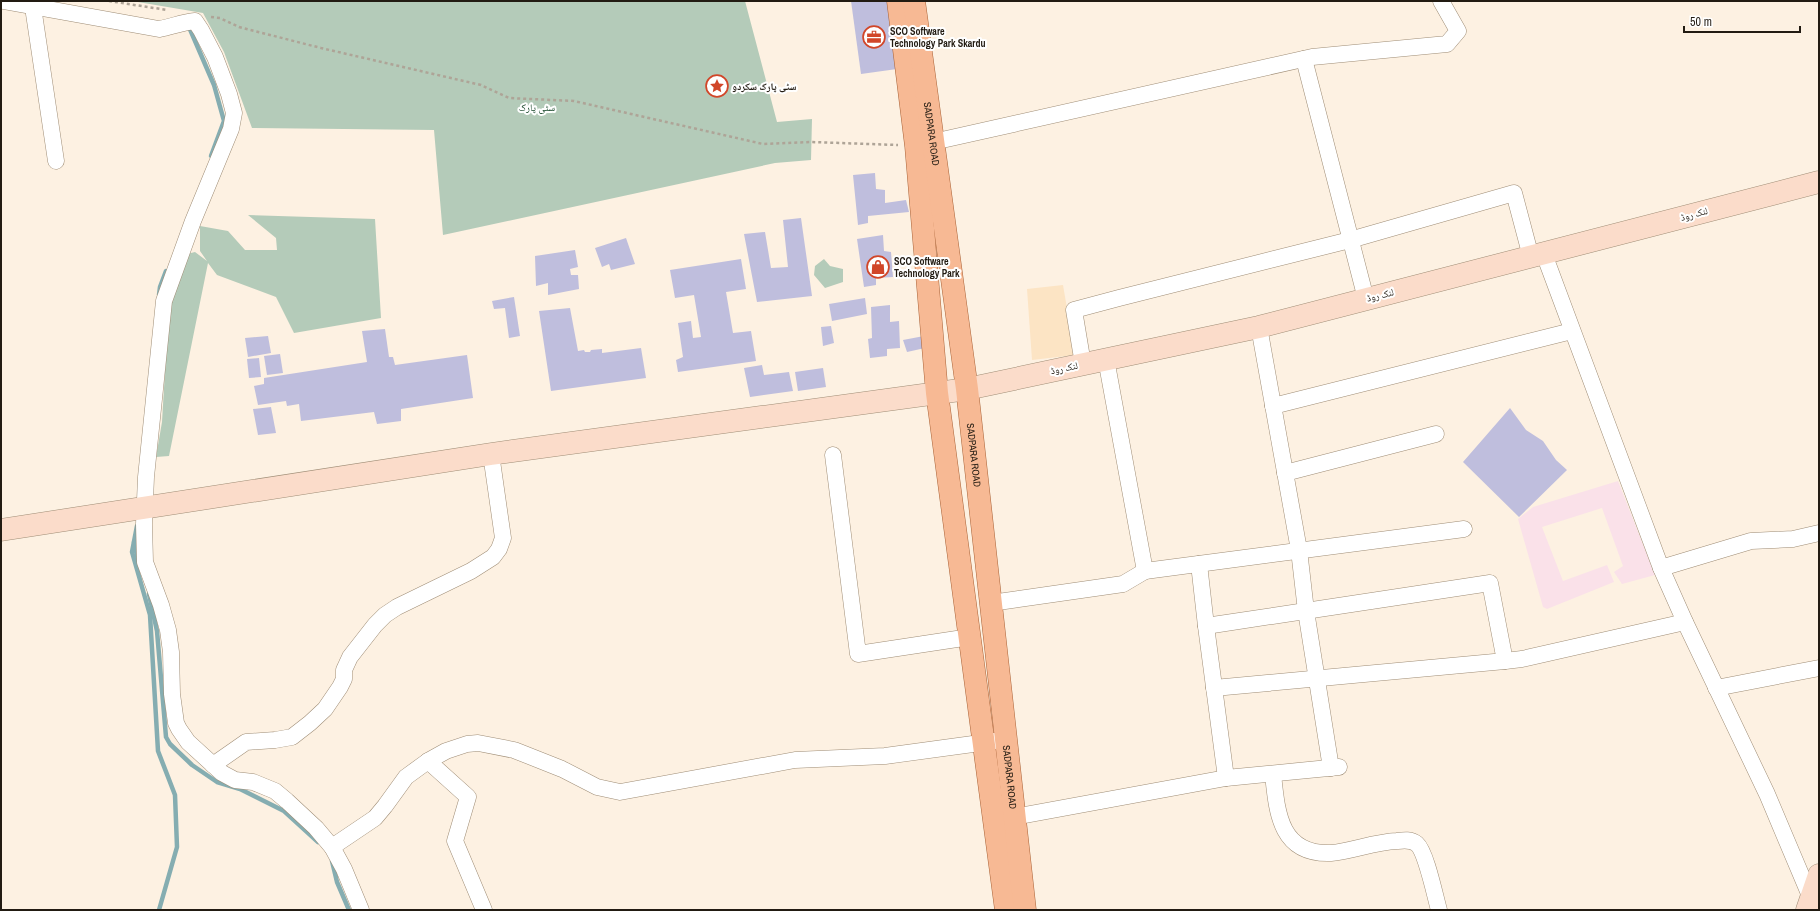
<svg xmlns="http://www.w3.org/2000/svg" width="1820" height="911" font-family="'Archivo Narrow','Noto Naskh Arabic',sans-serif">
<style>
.built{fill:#fce4c4}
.education{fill:#fae1e9}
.green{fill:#b4cbb9}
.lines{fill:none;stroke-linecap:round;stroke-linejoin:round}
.stream{stroke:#85adb1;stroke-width:4.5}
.building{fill:#bfbedd}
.street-casing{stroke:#9f8d76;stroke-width:17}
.secondary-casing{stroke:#9f8d76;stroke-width:23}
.primary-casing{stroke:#a96338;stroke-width:23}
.path{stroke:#aea497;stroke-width:2.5;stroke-dasharray:3 3;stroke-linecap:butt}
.street{stroke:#fff;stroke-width:16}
.secondary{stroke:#fbdcca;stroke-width:22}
.primary{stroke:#f7b994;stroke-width:22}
.labels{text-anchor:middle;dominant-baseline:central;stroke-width:4;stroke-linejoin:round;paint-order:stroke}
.poi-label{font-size:10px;font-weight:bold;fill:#221b12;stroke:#fff;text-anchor:start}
.park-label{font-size:10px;fill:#0c3e1f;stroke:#fff}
.street-label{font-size:10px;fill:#221b12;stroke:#fff}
</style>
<rect width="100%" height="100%" fill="#fdf1e2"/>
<!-- built -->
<polygon class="built" points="1063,285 1075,355 1032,360 1027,289"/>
<!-- education -->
<polygon class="education" points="1618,481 1655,575 1622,584 1614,572 1623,566 1602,508 1542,527 1563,581 1607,565 1614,582 1547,609 1543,607 1518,519 1533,507"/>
<!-- green -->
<g class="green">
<polygon points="132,1 745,1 777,122 812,119 811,160 775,163 443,235 434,130 252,128 224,52 203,13"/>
<polygon points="248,215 375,219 381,318 294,333 276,297 217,275 208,263 169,456 156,457 162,422 169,303 187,254 195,252 207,261 200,251 200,226 228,231 245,250 277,250 276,238"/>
<polygon points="824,259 830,266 843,269 843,282 825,288 814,275 815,266"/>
</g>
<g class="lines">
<!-- stream -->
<g class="stream">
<polyline points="189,27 214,85 224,121 211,156"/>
<polyline points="159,295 160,287 166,271"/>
<polyline points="137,526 132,552 150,615 158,751 175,795 177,847 159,910"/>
<polyline points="134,542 138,560"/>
<polyline points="149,594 157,631 166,737 170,744 192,765 217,782 240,789 284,811 318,842"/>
<polyline points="332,861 337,882 349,910"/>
</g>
</g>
<!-- building -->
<g class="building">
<polygon points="851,1 887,1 897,69 861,74"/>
<polygon points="875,173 876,189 885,190 885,203 906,200 909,212 868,216 868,223 858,225 853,175"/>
<polygon points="801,218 812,296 757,302 744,234 765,232 771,268 788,267 783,220"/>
<polygon points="883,235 884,251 891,252 893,277 876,278 876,285 864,287 857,239"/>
<polygon points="626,238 635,264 611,270 609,264 602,267 595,248"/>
<polygon points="575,250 578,267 570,269 571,275 578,275 579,289 548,295 548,283 536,286 535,256"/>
<polygon points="741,259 746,289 726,292 733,333 751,331 756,361 678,372 676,360 683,357 678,323 691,321 693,338 701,337 694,295 675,298 670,270"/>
<polygon points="514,297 520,336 509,338 505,308 494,309 492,301"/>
<polygon points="865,298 867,314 832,321 829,304"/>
<polygon points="890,305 890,322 899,321 900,348 887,349 887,356 870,358 868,339 872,338 871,307"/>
<polygon points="570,308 578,351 584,350 585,352 590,352 591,350 602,349 602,353 641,348 646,378 551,391 539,311"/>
<polygon points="831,326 834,343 823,346 821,327"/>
<polygon points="385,329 389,357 393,357 395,365 467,355 473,398 401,409 401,421 377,424 374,412 301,421 299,404 287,406 286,401 258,405 254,386 264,384 264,378 367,362 362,331"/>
<polygon points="268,336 271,353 248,357 245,338"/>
<polygon points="924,336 925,348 907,352 903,340"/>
<polygon points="280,354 283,373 267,375 264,356"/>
<polygon points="259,358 261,377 249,378 247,359"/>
<polygon points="762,365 764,375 789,372 793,391 750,397 744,368"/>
<polygon points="823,368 826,387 798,391 795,372"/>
<polygon points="271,407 276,433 258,435 253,409"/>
<polygon points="1510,408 1526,430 1543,441 1556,460 1567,470 1519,517 1463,462"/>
</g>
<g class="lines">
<!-- street casing -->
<g class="street-casing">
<g id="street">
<path d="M3 1 159 29C171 27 183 22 195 21L201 30 215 57 229 94 234 113 231 129 193 221 164 301 146 477 144 524 145 562 161 605 168 630 171 652 172 694 176 723 179 729 188 742 222 773 235 780 253 782 275 791 287 801 316 828 332 847 344 869 361 910"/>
<polyline points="33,7 56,161"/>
<polyline points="1304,59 1366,299"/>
<polyline points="933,142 1312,57 1447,44 1458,31 1441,1"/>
<polyline points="1544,254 1661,568 1685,622 1767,794 1813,903"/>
<polyline points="1259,327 1299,550 1306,611 1331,768"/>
<polyline points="1106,359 1145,571 1464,529"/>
<polyline points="1083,364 1074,310 1119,298 1350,240 1514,193 1531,257"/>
<polyline points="1273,406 1572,331"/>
<polyline points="833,455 858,654 970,637"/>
<polyline points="1285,473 1436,434"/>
<polyline points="1199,564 1206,626 1226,778"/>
<polyline points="1661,568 1751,541 1793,539 1819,533"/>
<polyline points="991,603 1123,584 1145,571"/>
<polyline points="1206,626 1490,583 1505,661 1214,688"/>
<polyline points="1505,661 1522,659 1685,622"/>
<polyline points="1716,688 1819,668"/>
<polyline points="428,761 468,797 455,841 484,910"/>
<polyline points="213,765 246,742 275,740 292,737 310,723 325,709 340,687 344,679 344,670 350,657 375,625 385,615 397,607 471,571 493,557 499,549 503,538 491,454"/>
<path d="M1273 774C1277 813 1280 855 1331 853 1353 851 1374 842 1397 841 1404 840 1411 839 1417 844 1426 852 1435 896 1439 910"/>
<polyline points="1014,817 1226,778 1339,767"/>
<polyline points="332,847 375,818 385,806 406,777 428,761 446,751 467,744 478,743 514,750 562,769 597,787 620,792 795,760 885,756 995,741"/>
</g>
</g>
<!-- secondary casing -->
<g class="secondary-casing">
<g id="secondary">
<polyline points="1,530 491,454 967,389 1259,327 1819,182"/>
<polyline points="1807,910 1819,875"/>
</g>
</g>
<!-- primary casing -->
<g class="primary-casing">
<g id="primary">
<polyline points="898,1 916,146 937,393 1006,910"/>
<path id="s1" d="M914 1 967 389 1025 910"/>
</g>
</g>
<!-- path -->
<g class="path">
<polyline points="109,1 167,10"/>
<polyline points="211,17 220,18 239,27 321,48 481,85 509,98 574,101 763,144 811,142 898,145"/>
</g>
<!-- street -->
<use href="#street" class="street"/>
<!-- secondary -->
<use href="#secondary" class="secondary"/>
<!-- primary -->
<use href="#primary" class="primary"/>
</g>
<!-- icons -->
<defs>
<g id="office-ring" transform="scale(1.15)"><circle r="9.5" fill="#fff" stroke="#d14629" stroke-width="1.5"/><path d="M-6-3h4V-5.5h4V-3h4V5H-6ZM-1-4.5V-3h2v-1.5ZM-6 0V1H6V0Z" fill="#d14629"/></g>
<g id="sight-ring" transform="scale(1.15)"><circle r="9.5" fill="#fff" stroke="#d14629" stroke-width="1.5"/><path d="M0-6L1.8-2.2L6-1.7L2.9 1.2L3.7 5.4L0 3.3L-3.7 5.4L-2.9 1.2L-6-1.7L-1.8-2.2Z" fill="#d14629"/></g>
<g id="shop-ring" transform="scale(1.15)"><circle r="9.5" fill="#fff" stroke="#d14629" stroke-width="1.5"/><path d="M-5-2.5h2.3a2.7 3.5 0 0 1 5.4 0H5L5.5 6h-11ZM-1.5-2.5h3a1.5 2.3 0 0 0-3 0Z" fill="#d14629"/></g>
</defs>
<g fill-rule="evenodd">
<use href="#office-ring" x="874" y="37"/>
<use href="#sight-ring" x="717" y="86"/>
<use href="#shop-ring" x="878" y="267"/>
</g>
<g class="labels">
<!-- poi labels -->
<g class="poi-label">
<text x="890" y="31">SCO Software<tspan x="890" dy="12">Technology Park Skardu</tspan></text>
<text x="732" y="86">سٹی پارک سکردو</text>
<text x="894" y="261">SCO Software<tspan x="894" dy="12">Technology Park</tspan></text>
</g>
<!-- park labels -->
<g class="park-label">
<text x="537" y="107">سٹی پارک</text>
</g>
<!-- street labels -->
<g class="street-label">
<text stroke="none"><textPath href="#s1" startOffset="134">SADPARA ROAD</textPath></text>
<text transform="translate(1694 214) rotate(-15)">لنک روڈ</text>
<text transform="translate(1380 295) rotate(-14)">لنک روڈ</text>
<text transform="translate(1064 368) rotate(-12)">لنک روڈ</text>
<text stroke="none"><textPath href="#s1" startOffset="458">SADPARA ROAD</textPath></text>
<text stroke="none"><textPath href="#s1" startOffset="782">SADPARA ROAD</textPath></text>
</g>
</g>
<!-- border -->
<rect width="1820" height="911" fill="none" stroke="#221b12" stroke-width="4"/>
<!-- scale -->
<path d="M1684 26v6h116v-6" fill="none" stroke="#221b12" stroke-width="2"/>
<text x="1690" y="26" font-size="12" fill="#221b12" stroke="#ffffff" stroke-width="3" paint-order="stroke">50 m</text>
</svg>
